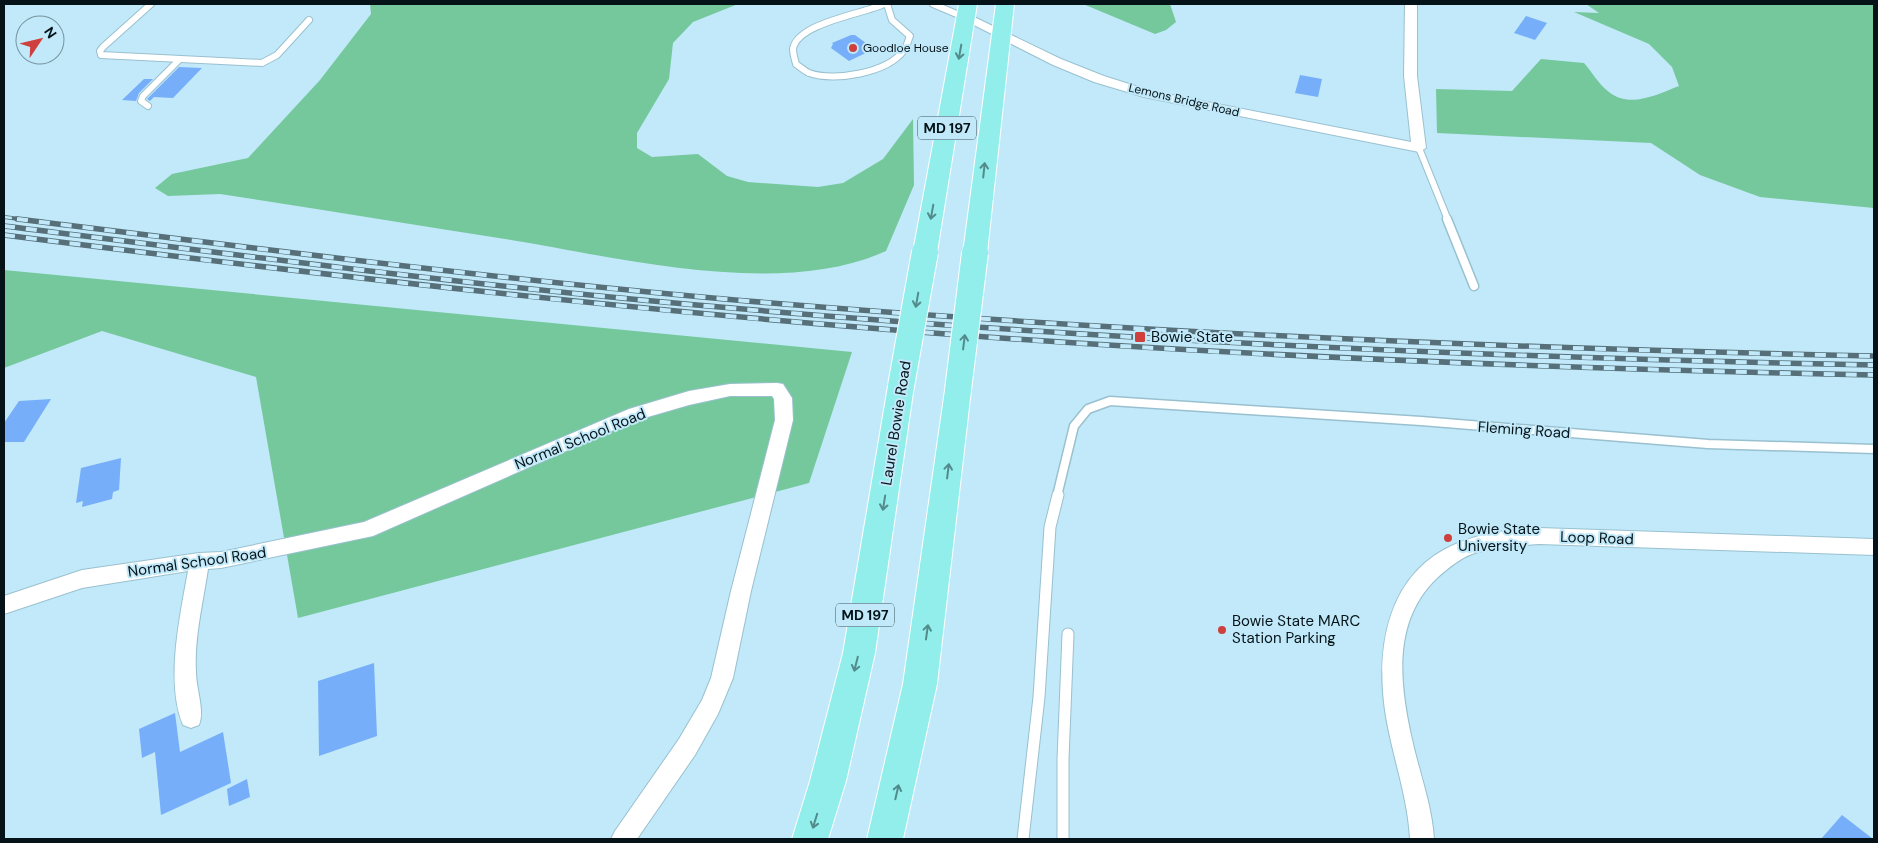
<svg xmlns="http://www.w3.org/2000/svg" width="1878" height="843" font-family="'DM Sans',sans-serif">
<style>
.green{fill:#75c89c}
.building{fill:#76aef9}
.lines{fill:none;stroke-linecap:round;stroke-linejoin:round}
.lane-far2-casing{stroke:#99c0cf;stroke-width:8}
.lane-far1-casing{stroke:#99c0cf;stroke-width:11}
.lane-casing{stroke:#99c0cf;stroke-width:13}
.street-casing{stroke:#99c0cf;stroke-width:2}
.primary-casing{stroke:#fff;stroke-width:2}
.lane-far2{stroke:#fff;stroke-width:6}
.lane-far1{stroke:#fff;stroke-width:8}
.lane{stroke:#fff;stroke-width:11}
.street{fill:#fff;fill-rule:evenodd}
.primary{fill:#92eeeb;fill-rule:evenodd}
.rail-far1-casing{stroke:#566f79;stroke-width:4}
.rail-casing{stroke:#566f79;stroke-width:5.5}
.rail-far1{stroke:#c1e9f9;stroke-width:2.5;stroke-dasharray:8;stroke-linecap:butt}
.rail{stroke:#c1e9f9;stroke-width:4;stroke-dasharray:11;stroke-linecap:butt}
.primary-bridge-casing{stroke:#fff;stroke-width:28;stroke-linecap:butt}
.primary-bridge{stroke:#92eeeb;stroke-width:26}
.oneway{stroke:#538b8c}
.poi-dot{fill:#ce3f3d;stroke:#c1e9f9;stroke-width:2}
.labels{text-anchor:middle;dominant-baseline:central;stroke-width:4;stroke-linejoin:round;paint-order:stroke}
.far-poi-label{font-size:12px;fill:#051318;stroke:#c1e9f9;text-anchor:start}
.far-street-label{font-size:12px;fill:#051318;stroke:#c1e9f9}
.shield{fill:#c1e9f9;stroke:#3d535c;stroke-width:1}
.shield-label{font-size:14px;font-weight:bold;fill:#051318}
.poi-label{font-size:15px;fill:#051318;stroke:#c1e9f9;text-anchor:start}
.street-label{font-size:15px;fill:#051318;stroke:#c1e9f9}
</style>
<rect width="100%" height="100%" fill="#c1e9f9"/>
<!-- green -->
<g class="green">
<path d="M370 4H738L693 22 673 43 669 79 637 133V148L652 157 698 154 727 176 748 182 818 187 843 183 883 159 913 119 914 185 886 251C781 299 622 258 511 240 414 225 317 209 220 194L168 196 155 188 172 174 248 158 320 80 371 14Z"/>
<polygon points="1083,4 1170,4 1176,22 1166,30 1155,34"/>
<path d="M1586 4H1874V208L1760 197 1700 175 1651 143 1437 133 1436 89 1512 91 1541 59 1584 63C1592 72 1599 85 1609 92 1630 109 1658 94 1679 86L1672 67 1649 44 1574 12 1599 13Z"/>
<polygon points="4,270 852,352 809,483 298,618 256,377 102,331 4,368"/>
</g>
<!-- building -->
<g class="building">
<polygon points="1526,16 1547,23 1535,40 1514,33"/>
<polygon points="851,35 855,35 874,49 849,61 831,48 833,44 832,43"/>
<polygon points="179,67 202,68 173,98 154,97 150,101 147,99"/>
<polygon points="1300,75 1322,79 1318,97 1295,93"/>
<polygon points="144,79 153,79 139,93 136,101 122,100"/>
<polygon points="51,399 24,442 4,442 4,423 19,401"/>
<polygon points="121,458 119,490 113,492 112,499 82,507 83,501 76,503 81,468"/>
<polygon points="374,663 377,736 319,756 318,681"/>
<polygon points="175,713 180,752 223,732 231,783 161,815 155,752 142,758 139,729"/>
<polygon points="247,779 250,797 229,806 227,789"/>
<polygon points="1842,815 1873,839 1821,839"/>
</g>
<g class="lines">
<!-- lane-far2 casing -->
<g class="lane-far2-casing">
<g id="lane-far2">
<polyline points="151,4 103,47 100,51 101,55 262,63 277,55 309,20"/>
<path d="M884 4C863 14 797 23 793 49 793 54 795 60 796 64 800 67 805 71 809 73 834 82 888 73 904 50 907 47 908 40 910 36L892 20 887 4"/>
<polyline points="933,4 966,18"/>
<polyline points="148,106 141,101 143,96 179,60"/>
<polyline points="1419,148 1448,220"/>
</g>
</g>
<!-- lane-far1 casing -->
<g class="lane-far1-casing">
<g id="lane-far1">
<polyline points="1447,219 1474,286"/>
<polyline points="1057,496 1074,426 1088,409 1110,401 1421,421 1708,444 1874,449"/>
</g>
</g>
<!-- lane casing -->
<g class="lane-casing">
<g id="lane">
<polyline points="1023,839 1039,697 1050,527 1058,495"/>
<polyline points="1063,839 1063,759 1068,634"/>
</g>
</g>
<!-- street casing -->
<g class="street-casing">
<g id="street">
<polygon points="1405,4 1417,4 1417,76 1426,148 1419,152 1144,97 1094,82 1053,65 960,18 962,15 970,15 1061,59 1104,76 1151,91 1411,142 1404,76"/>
<path d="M777 383 783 384 792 398 793 420 751 591 733 678 718 714 695 755 637 839H611L615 831 679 739 702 700 711 678 731 591 775 420 774 399 772 396H730L689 405 634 421 373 536 221 568 208 569C203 603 194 638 196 672 196 689 205 710 199 725L191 728 183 725C165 682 180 616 188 571L82 588 4 614V596L82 570 199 553 221 552 364 522 629 409 689 391 730 384Z"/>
<path d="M1539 528 1874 539V555L1539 544C1516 546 1493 547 1472 554 1459 559 1447 569 1437 578 1393 620 1399 680 1411 735 1418 769 1432 804 1434 839H1410C1408 798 1393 758 1386 717 1375 650 1386 572 1458 543 1484 532 1511 530 1539 528Z"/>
</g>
</g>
<!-- primary casing -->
<g class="primary-casing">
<g id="primary">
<polygon points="959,4 977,4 937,252 933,258 925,260 917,258 913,252"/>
<polygon points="996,4 1014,4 987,253 983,259 975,261 967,259 963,253"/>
<polygon points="901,376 910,379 914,386 875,653 846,781 828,839 792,839 810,781 843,653 888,386 892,379"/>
<polygon points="958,380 967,383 971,390 937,684 903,839 867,839 903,684 945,390 949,383"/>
</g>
</g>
<!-- lane-far2 -->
<use href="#lane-far2" class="lane-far2"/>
<!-- lane-far1 -->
<use href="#lane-far1" class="lane-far1"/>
<!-- lane -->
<use href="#lane" class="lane"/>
<!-- street -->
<use href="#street" class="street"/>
<!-- primary -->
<use href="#primary" class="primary"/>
<!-- rail-far1 casing -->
<g class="rail-far1-casing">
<polyline id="rail-far1" points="4,217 27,220"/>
</g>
<!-- rail casing -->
<g class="rail-casing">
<g id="rail">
<path d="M17 219C253 248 488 278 724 299 1107 332 1490 348 1874 356"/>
<path d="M4 226C213 252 422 279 631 299 1044 338 1459 357 1874 365"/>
<path d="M4 235C288 271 572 304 857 327 1195 355 1535 368 1874 375"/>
</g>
</g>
<!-- rail-far1 -->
<use href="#rail-far1" class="rail-far1"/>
<!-- rail -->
<use href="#rail" class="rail"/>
<!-- primary-bridge casing -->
<g class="primary-bridge-casing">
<g id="primary-bridge">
<polyline points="901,386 925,252"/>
<polyline points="958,390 975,253"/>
</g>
</g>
<!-- primary-bridge -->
<use href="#primary-bridge" class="primary-bridge"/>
</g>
<!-- one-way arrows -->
<defs><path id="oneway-shaft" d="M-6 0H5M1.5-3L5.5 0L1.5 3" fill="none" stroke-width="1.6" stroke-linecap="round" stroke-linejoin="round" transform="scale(1.25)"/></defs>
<g class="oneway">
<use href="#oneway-shaft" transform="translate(960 52) rotate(100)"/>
<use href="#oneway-shaft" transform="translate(984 170) rotate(-84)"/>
<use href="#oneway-shaft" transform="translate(932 212) rotate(100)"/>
<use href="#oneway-shaft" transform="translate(917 300) rotate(100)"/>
<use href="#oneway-shaft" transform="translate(964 342) rotate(-83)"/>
<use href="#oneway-shaft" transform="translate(948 471) rotate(-83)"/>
<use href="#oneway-shaft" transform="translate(884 503) rotate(99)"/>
<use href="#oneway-shaft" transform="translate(927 632) rotate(-82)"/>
<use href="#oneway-shaft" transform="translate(856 664) rotate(104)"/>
<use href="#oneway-shaft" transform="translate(897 792) rotate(-77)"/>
<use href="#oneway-shaft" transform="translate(815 821) rotate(107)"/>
</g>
<!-- markers -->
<g class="poi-dot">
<circle cx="853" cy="48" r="5"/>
<rect x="1134" y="331" width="12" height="12" rx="2.5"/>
<circle cx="1448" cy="538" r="5"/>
<circle cx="1222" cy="630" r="5"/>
</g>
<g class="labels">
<!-- far-poi labels -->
<g class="far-poi-label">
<text x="863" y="48">Goodloe House</text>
</g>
<!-- far-street labels -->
<g class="far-street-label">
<text transform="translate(1184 100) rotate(13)">Lemons Bridge Road</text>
</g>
<!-- shield labels -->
<g class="shield">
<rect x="918" y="116.5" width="58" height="23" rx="4"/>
<rect x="836" y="603.5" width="58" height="23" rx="4"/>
</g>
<g class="shield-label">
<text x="947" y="128">MD 197</text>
<text x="865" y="615">MD 197</text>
</g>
<!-- poi labels -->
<g class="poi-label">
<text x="1151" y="337">Bowie State</text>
<text x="1458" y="529">Bowie State<tspan x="1458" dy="17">University</tspan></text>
<text x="1232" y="621">Bowie State MARC<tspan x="1232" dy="17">Station Parking</tspan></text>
</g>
<!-- street labels -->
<g class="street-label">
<text transform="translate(896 423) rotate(-81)">Laurel Bowie Road</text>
<text transform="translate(1524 430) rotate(4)">Fleming Road</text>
<text transform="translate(580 439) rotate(-22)">Normal School Road</text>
<text transform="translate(1597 538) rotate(2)">Loop Road</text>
<text transform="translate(197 562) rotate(-8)">Normal School Road</text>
</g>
</g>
<!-- border -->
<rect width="1878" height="843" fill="none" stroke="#051318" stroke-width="10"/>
<!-- north arrow -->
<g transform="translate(40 40) rotate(55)"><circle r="24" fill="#c1e9f9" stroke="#76939f"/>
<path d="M0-4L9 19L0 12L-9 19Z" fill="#ce3f3d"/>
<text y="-8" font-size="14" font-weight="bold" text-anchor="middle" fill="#051318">N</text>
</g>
</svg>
